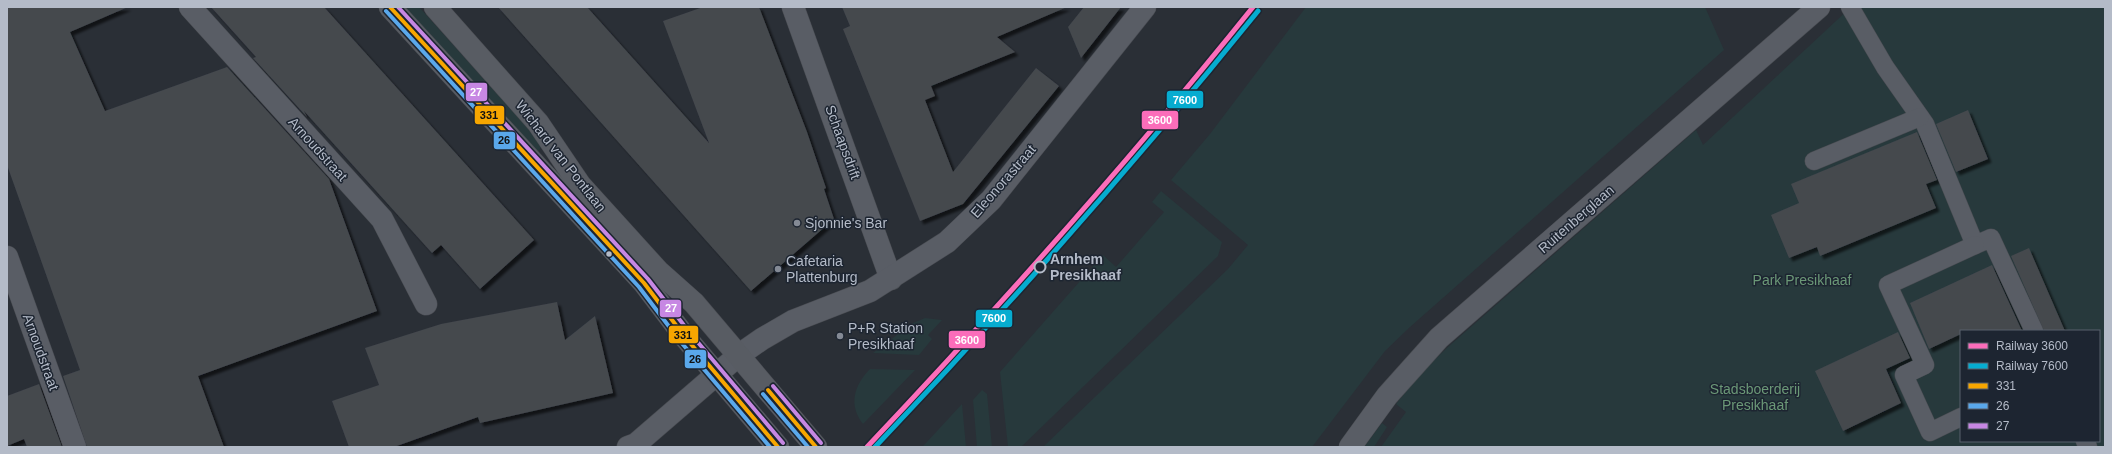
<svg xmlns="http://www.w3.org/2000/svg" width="2112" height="454" font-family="Helvetica,sans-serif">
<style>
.green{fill:#27393c;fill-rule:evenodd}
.building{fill:#44484e;filter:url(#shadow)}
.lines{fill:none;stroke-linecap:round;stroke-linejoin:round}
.lane-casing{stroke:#484b51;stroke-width:19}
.street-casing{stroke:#484b51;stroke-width:23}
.secondary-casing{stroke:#484b51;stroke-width:23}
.lane{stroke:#595d65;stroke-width:18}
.street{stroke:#595d65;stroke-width:22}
.secondary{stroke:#585c63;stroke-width:22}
.bus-1-casing{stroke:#1d2531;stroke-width:7}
.bus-2-casing{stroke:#1d2531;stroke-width:7}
.bus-3-casing{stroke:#1d2531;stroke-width:7}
.bus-1{stroke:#f7a600;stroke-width:4}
.bus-2{stroke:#5aa8eb;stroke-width:4}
.bus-3{stroke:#c787e3;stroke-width:4}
.rail-1-casing{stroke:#1d2531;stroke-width:8}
.rail-2-casing{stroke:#1d2531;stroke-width:8}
.rail-1{stroke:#fb6dba;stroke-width:5}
.rail-2{stroke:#06acd0;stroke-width:5}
.poi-dot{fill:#848a95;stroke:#1d2531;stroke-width:1.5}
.bus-dot{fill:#b4bbc8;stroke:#1d2531;stroke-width:1.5}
.stop-dot{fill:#1d2531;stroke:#b4bbc8;stroke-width:2}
.labels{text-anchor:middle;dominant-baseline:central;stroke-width:3;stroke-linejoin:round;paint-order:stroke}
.street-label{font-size:14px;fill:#b4bbc8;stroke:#1d2531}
.poi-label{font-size:14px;fill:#b4bbc8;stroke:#1d2531;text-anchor:start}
.stop-label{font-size:14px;font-weight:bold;fill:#b4bbc8;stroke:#1d2531;text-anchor:start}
.park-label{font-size:14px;fill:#6b9877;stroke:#1d2531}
.line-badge{stroke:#1d2531;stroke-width:1.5}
.badge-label{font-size:11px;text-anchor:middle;font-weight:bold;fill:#fff}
.pale-badge-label{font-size:11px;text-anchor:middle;font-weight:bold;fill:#111}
</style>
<defs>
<filter id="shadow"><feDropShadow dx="3.5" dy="3.5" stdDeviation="1" flood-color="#0009"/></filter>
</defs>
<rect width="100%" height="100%" fill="#2a2f36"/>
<!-- green -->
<g class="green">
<polygon points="403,7 419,7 542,144 539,151 536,152"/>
<polygon points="1306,7 1705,7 1724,50 1410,327 1385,351 1312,447 1043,447 1228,269 1248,245 1171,180 1210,134"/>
<path d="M1851 7H2105V447H1381L1406 412 1396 404 1419 375 1448 347 1696 130 1703 145ZM1961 331H2099V441H1961Z"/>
<polygon points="1161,191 1222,242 1218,256 1021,447 1008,447 1000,372 1103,255 1116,267 1164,212 1152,202"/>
<polygon points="925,318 942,320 928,335 932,339 919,355 873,353 913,323"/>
<path d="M870 369 915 370 863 424C848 405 854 385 870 369Z"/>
<polygon points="982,390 987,394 992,447 977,447 973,400"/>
<polygon points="962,404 966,447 922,447 926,443"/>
<polygon points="1382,423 1387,427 1374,447 1364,447"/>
</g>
<!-- building -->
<g class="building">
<polygon points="7,7 128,7 70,32 105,111 227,67 329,179 377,311 198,376 224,447 87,447 63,376 80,370 7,165"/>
<polygon points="211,7 324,7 534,240 480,289 441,245 432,253 304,111 307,117 253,58 256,57"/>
<polygon points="498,7 587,7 709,143 663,21 703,7 759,7 807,132 826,188 824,189 834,219 751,291"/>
<polygon points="842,7 1067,7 997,37 1015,52 931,86 935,96 925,100 953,172 1036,68 1059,86 963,204 920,221 843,29 850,26"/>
<polygon points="1084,7 1121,7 1081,58 1068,27"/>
<polygon points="1968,110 1988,159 1956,172 1936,124"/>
<polygon points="1917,132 1937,180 1926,184 1936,208 1820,256 1817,247 1789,258 1771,215 1799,203 1791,184"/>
<polygon points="2029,248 2065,331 2044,331 2011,256"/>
<polygon points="1992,265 2022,331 1961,331 1961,334 1929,349 1910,303"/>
<polygon points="557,302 565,340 595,316 613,393 480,423 478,417 394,447 349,447 332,401 379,385 365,348 441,324"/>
<polygon points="1898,332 1910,358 1886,369 1901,403 1843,431 1815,371"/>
<polygon points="39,384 62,447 27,447 24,439 7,446 7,396"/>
</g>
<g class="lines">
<!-- lane casing -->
<g class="lane-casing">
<g id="lane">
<polyline points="1850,7 1885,67 1925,124 1975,245 1991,238 2034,331"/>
<polyline points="1814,161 1920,117"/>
<polyline points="1961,417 1930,432 1904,375 1925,365 1888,285 1975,245"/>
<polyline points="2085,441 2088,447"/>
</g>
</g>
<!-- street casing -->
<g class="street-casing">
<g id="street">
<polyline points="190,7 382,219 426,304"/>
<polyline points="793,7 891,279"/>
<polyline points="7,257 75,447"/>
<polyline points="628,447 636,444 739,355 762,339 793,321 870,291 947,242 991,200 1145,7"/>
<polyline points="1350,447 1387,396 1439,338 1819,7"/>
</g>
</g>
<!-- secondary casing -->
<g class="secondary-casing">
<g id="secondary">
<polyline points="390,7 644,283 685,337 778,447"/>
<polyline points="435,7 538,123 580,185 658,271 694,303 816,447"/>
</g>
</g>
<!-- lane -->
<use href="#lane" class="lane"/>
<!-- street -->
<use href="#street" class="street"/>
<!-- secondary -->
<use href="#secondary" class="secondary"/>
<!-- bus-1 casing -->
<g class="bus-1-casing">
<g id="bus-1">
<polyline points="390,7 644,283 685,337 778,447"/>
<polyline points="768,390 816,447"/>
</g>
</g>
<!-- bus-2 casing -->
<g class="bus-2-casing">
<g id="bus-2">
<polyline points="386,11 639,287 680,341 770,447"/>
<polyline points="763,394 808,447"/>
</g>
</g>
<!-- bus-3 casing -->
<g class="bus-3-casing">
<g id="bus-3">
<polyline points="398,7 648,279 690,333 783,443"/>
<polyline points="773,386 821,443"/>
</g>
</g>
<!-- bus-1 -->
<use href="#bus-1" class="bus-1"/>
<!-- bus-2 -->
<use href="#bus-2" class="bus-2"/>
<!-- bus-3 -->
<use href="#bus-3" class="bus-3"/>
<!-- rail-1 casing -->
<g class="rail-1-casing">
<path id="rail-1" d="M867 447C1001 305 1131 159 1253 7"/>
</g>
<!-- rail-2 casing -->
<g class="rail-2-casing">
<path id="rail-2" d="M875 447C1009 306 1136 162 1258 11"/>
</g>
<!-- rail-1 -->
<use href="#rail-1" class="rail-1"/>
<!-- rail-2 -->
<use href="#rail-2" class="rail-2"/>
</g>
<!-- markers -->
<g class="poi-dot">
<circle cx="797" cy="223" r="4"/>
<circle cx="778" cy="269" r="4"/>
<circle cx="840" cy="336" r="4"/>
</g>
<circle class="bus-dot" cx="609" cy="254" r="3.5"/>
<circle class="stop-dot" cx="1040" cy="267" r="5.5"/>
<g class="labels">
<!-- street labels -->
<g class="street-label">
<text transform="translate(843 142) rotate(70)">Schaapsdrift</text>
<text transform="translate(318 149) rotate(48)">Arnoudstraat</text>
<text transform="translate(561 156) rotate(52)">Wichard van Pontlaan</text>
<text transform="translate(1003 181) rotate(-49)">Eleonorastraat</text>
<text transform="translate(1576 219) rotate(-41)">Ruitenberglaan</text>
<text transform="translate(41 352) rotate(70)">Arnoudstraat</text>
</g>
<!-- poi labels -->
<g class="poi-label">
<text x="805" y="223">Sjonnie's Bar</text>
<text x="786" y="261">Cafetaria<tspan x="786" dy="16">Plattenburg</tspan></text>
<text x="848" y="328">P+R Station<tspan x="848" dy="16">Presikhaaf</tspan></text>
</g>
<!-- stop labels -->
<g class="stop-label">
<text x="1050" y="259">Arnhem<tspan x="1050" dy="16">Presikhaaf</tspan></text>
</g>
<!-- park labels -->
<g class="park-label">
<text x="1802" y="280">Park Presikhaaf</text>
<text x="1755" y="389">Stadsboerderij<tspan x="1755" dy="16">Presikhaaf</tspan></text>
</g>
</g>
<g class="line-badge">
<rect x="465" y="82" width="23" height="20" rx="4" fill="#c787e3"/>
<rect x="1166" y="90" width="38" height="19" rx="4" fill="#06acd0"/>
<rect x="474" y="105" width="31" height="20" rx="4" fill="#f7a600"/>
<rect x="1141" y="110" width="38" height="20" rx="4" fill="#fb6dba"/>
<rect x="493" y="131" width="23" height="19" rx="4" fill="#5aa8eb"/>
<rect x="659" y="299" width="23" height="19" rx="4" fill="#c787e3"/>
<rect x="975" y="309" width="38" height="19" rx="4" fill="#06acd0"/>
<rect x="668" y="325" width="31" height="19" rx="4" fill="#f7a600"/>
<rect x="948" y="330" width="38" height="19" rx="4" fill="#fb6dba"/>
<rect x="684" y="349" width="23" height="20" rx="4" fill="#5aa8eb"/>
</g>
<g class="badge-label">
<text x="476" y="96">27</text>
<text x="1185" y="104">7600</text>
<text x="1160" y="124">3600</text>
<text x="671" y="312">27</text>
<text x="994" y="322">7600</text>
<text x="967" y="344">3600</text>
</g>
<g class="pale-badge-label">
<text x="489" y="119">331</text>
<text x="504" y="144">26</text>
<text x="683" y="339">331</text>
<text x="695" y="363">26</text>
</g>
<!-- border -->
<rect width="2112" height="454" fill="none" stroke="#b4bbc8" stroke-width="16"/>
<!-- legend -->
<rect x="1960" y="330" width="140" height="112" fill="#1d2531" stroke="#59616d"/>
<rect x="1968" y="343" width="20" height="6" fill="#fb6dba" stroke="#59616d"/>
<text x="1996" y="350" font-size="12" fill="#b4bbc8">Railway 3600</text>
<rect x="1968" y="363" width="20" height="6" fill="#06acd0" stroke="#59616d"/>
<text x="1996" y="370" font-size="12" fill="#b4bbc8">Railway 7600</text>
<rect x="1968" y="383" width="20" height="6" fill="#f7a600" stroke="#59616d"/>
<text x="1996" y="390" font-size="12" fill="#b4bbc8">331</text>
<rect x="1968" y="403" width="20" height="6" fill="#5aa8eb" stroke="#59616d"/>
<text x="1996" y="410" font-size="12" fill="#b4bbc8">26</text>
<rect x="1968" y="423" width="20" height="6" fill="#c787e3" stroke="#59616d"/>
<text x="1996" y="430" font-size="12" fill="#b4bbc8">27</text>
</svg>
